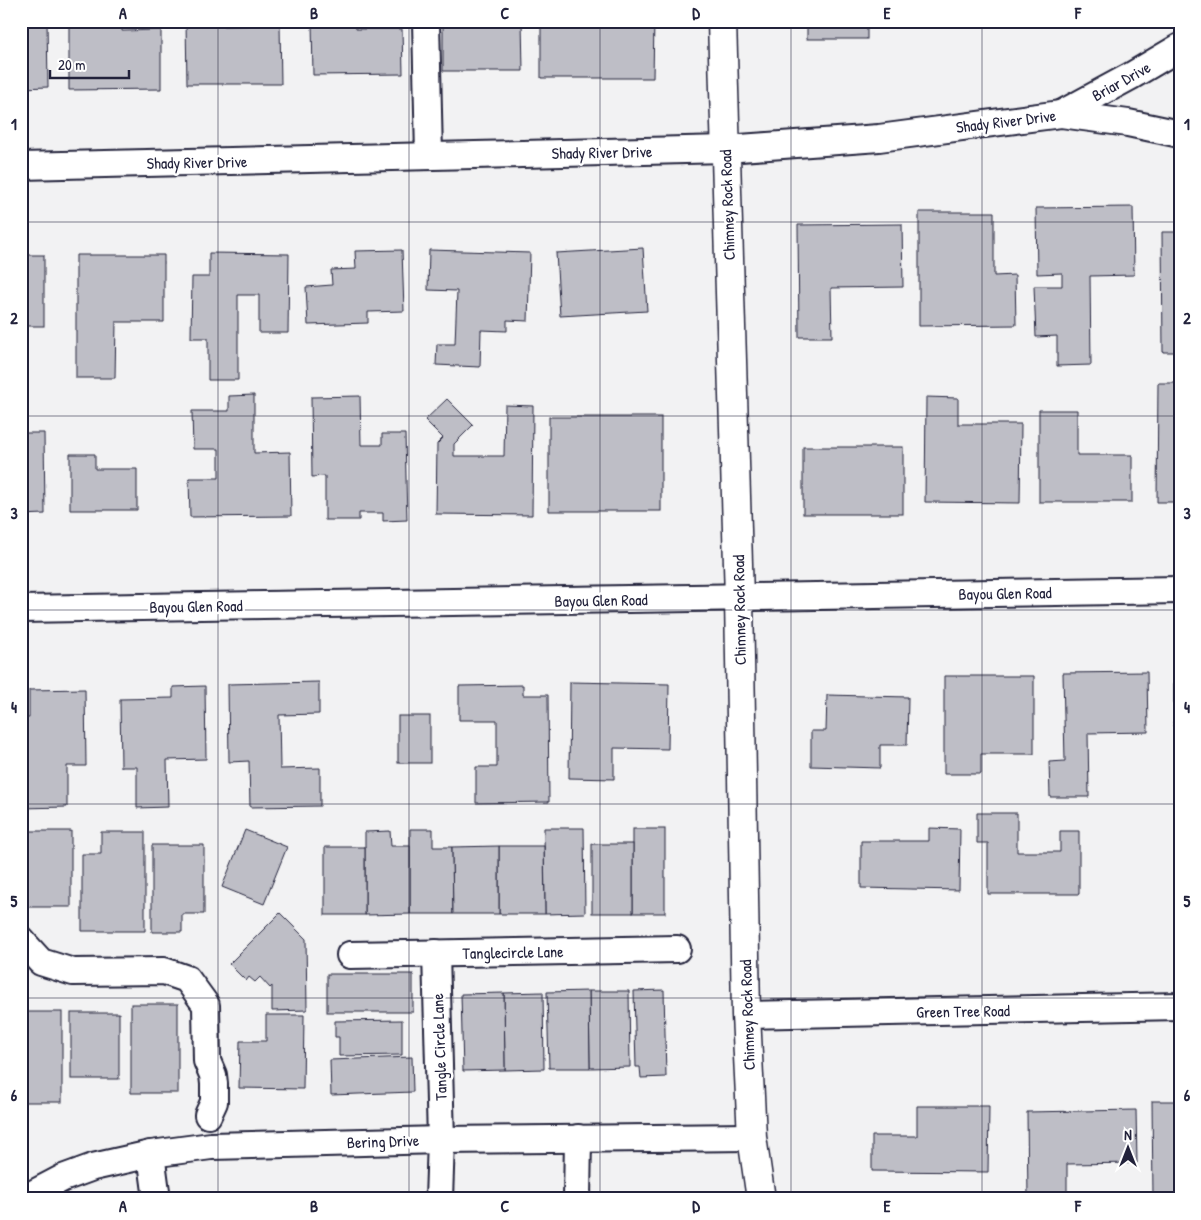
<svg xmlns="http://www.w3.org/2000/svg" width="1201" height="1220" font-family="'Patrick Hand',sans-serif">
<style>
.building{fill:#bebec6;stroke:#22223b}
.lines{fill:none;stroke-linecap:round;stroke-linejoin:round}
.minor-casing{stroke:#22223b;stroke-width:30}
.major-casing{stroke:#22223b;stroke-width:31}
.minor{stroke:#fff;stroke-width:26}
.major{stroke:#fff;stroke-width:28}
.grid{fill:none;stroke:#22223b;stroke-width:1;stroke-opacity:0.55}
.labels{text-anchor:middle;dominant-baseline:central;stroke-width:5;stroke-linejoin:round;paint-order:stroke}
.street-label{font-size:16px;fill:#22223b;stroke:#fff}
.neatline{fill:none;stroke:#22223b;stroke-width:2}
.grid-label{font-size:16px;text-anchor:middle;font-weight:bold;fill:#22223b}
</style>
<rect width="100%" height="100%" fill="#f2f2f3"/>
<filter id="ink" filterUnits="userSpaceOnUse"><feTurbulence type="fractalNoise" baseFrequency=".02" numOctaves="2"/><feDisplacementMap in="SourceGraphic" scale="10" xChannelSelector="R" yChannelSelector="G"/><feConvolveMatrix kernelMatrix="1 2 1 2 8 2 1 2 1" color-interpolation-filters="sRGB"/></filter>
<g filter="url(#ink)">
<!-- building -->
<g class="building">
<polygon points="24,21 47,21 48,87 21,88 21,30 24,30"/>
<polygon points="69,21 122,21 122,31 161,30 161,89 69,90"/>
<polygon points="186,21 224,21 224,26 280,25 281,84 187,84"/>
<polygon points="312,21 355,21 356,29 402,29 403,74 313,75"/>
<polygon points="443,21 522,21 523,71 443,71"/>
<polygon points="541,21 579,21 579,24 616,25 616,21 654,21 653,78 541,78"/>
<rect x="807" y="21" width="60" height="18"/>
<polygon points="1133,207 1134,275 1090,276 1091,365 1057,366 1057,336 1036,337 1034,286 1062,286 1062,273 1037,274 1036,208"/>
<polygon points="919,212 994,212 994,276 1015,275 1016,325 919,326"/>
<polygon points="902,224 903,287 831,288 832,337 799,337 798,225"/>
<polygon points="1162,232 1180,232 1180,352 1163,352"/>
<polygon points="643,248 647,311 560,316 556,253"/>
<polygon points="402,250 404,311 368,312 368,323 308,325 306,287 332,285 331,270 356,269 355,251"/>
<polygon points="429,250 530,253 528,321 507,320 507,331 481,330 480,367 436,365 437,344 455,344 457,291 428,290"/>
<polygon points="209,253 289,254 288,333 259,333 259,295 238,295 238,380 208,380 208,338 191,338 192,277 209,277"/>
<rect x="21" y="255" width="23" height="71"/>
<polygon points="76,255 164,255 164,322 116,322 115,378 76,378"/>
<polygon points="1158,383 1180,383 1180,502 1157,502"/>
<polygon points="254,395 254,453 290,452 291,516 190,517 189,478 219,478 219,449 193,449 192,411 229,411 229,396"/>
<polygon points="360,396 361,445 382,445 382,434 405,434 407,520 383,521 383,513 359,513 359,520 325,520 325,476 312,477 311,397"/>
<polygon points="926,397 958,398 958,424 1021,424 1020,503 925,502"/>
<polygon points="447,399 473,425 454,444 454,456 504,456 505,405 533,406 532,515 436,514 437,444 443,438 425,420"/>
<polygon points="1039,410 1077,410 1077,455 1132,455 1132,502 1039,502"/>
<rect x="549" y="417" width="112" height="94"/>
<polygon points="21,433 44,433 45,514 21,515"/>
<rect x="803" y="447" width="100" height="67"/>
<polygon points="70,454 95,454 95,469 137,469 137,510 70,510"/>
<rect x="1174" y="668" width="6" height="78"/>
<polygon points="1147,672 1148,732 1088,733 1089,797 1050,797 1049,762 1065,761 1063,673"/>
<polygon points="944,676 1034,676 1034,754 981,754 981,774 944,774"/>
<polygon points="319,682 319,714 279,715 280,769 320,768 320,806 250,807 249,761 229,762 228,684"/>
<polygon points="570,682 669,684 668,749 614,748 614,779 569,778"/>
<polygon points="523,685 523,695 548,695 549,802 476,803 476,767 497,767 497,720 459,720 459,686"/>
<polygon points="205,686 206,759 167,760 168,807 137,808 137,767 121,767 120,699 173,698 173,687"/>
<polygon points="85,689 86,766 67,766 67,807 21,808 21,771 29,771 28,745 21,745 21,718 29,718 29,690"/>
<polygon points="827,695 908,697 907,745 880,745 880,768 811,766 811,731 826,731"/>
<rect x="398" y="716" width="32" height="47"/>
<polygon points="977,813 1017,813 1017,852 1060,852 1060,831 1079,831 1079,894 988,894 988,843 977,843"/>
<polygon points="544,828 584,828 585,913 545,914"/>
<polygon points="929,828 960,829 959,890 861,888 861,841 929,841"/>
<polygon points="410,829 433,829 433,847 452,847 453,914 410,914"/>
<rect x="633" y="829" width="32" height="84"/>
<polygon points="245,830 287,847 264,904 222,887"/>
<rect x="21" y="831" width="50" height="76"/>
<polygon points="390,831 391,846 410,846 410,914 365,915 365,832"/>
<polygon points="101,832 145,832 145,931 82,931 82,854 101,854"/>
<rect x="592" y="844" width="41" height="69"/>
<polygon points="152,845 204,845 204,914 182,914 182,932 152,932"/>
<polygon points="499,846 544,846 545,914 499,914"/>
<polygon points="499,846 499,914 453,914 452,847"/>
<rect x="325" y="847" width="40" height="68"/>
<polygon points="280,913 306,939 307,1010 272,1011 272,986 270,988 260,977 255,982 249,977 246,981 229,964"/>
<rect x="327" y="974" width="86" height="38"/>
<polygon points="664,990 666,1077 641,1078 640,1067 636,1067 634,991"/>
<polygon points="589,991 629,991 630,1067 590,1068"/>
<polygon points="589,991 590,1068 549,1068 547,992"/>
<polygon points="543,992 544,1069 505,1070 504,993"/>
<polygon points="504,993 505,1070 463,1071 461,994"/>
<rect x="131" y="1004" width="47" height="89"/>
<rect x="21" y="1012" width="41" height="90"/>
<rect x="71" y="1013" width="48" height="66"/>
<polygon points="266,1015 304,1015 303,1089 239,1088 240,1041 266,1041"/>
<polygon points="402,1020 402,1055 339,1056 339,1037 335,1037 335,1021"/>
<polygon points="412,1057 413,1092 331,1095 330,1060"/>
<polygon points="1152,1101 1180,1101 1180,1196 1153,1196"/>
<polygon points="917,1106 989,1106 988,1172 872,1171 872,1136 917,1136"/>
<polygon points="1136,1110 1137,1163 1067,1164 1067,1199 1028,1199 1027,1112"/>
</g>
<g class="lines">
<!-- minor casing -->
<g class="minor-casing">
<g id="minor">
<polyline points="426,21 429,156"/>
<polyline points="1061,114 1131,76 1180,47"/>
<polyline points="21,166 726,149 879,138 1061,114 1128,123 1180,134"/>
<polyline points="21,609 1180,590"/>
<polyline points="21,940 41,962 73,972 164,971 187,979 206,1005 207,1061 213,1075 214,1084 214,1102 208,1115"/>
<polyline points="436,953 441,1140 439,1199"/>
<polyline points="350,955 677,949"/>
<polyline points="746,1015 1180,1006"/>
<polyline points="151,1154 157,1199"/>
<polyline points="23,1199 63,1178 93,1167 151,1154 211,1146 441,1140 752,1137"/>
<polyline points="577,1199 578,1138"/>
</g>
</g>
<!-- major casing -->
<g class="major-casing">
<polyline id="major" points="722,21 739,598 746,1015 752,1137 761,1199"/>
</g>
<!-- minor -->
<use href="#minor" class="minor"/>
<!-- major -->
<use href="#major" class="major"/>
</g>
</g>
<!-- grid -->
<path class="grid" d="M218 21V1199M409 21V1199M600 21V1199M791 21V1199M982 21V1199M21 222H1180M21 416H1180M21 610H1180M21 804H1180M21 998H1180"/>
<g class="labels">
<!-- street labels -->
<g class="street-label">
<text transform="translate(1121 81) rotate(-29)">Briar Drive</text>
<text transform="translate(1006 121) rotate(-7)">Shady River Drive</text>
<text transform="translate(602 152) rotate(-1)">Shady River Drive</text>
<text transform="translate(197 162) rotate(-1)">Shady River Drive</text>
<text transform="translate(727 205) rotate(-92)">Chimney Rock Road</text>
<text transform="translate(1005 593) rotate(-1)">Bayou Glen Road</text>
<text transform="translate(601 600) rotate(-1)">Bayou Glen Road</text>
<text transform="translate(196 606) rotate(-1)">Bayou Glen Road</text>
<text transform="translate(739 610) rotate(-91)">Chimney Rock Road</text>
<text transform="translate(513 952) rotate(-1)">Tanglecircle Lane</text>
<text transform="translate(963 1011) rotate(-1)">Green Tree Road</text>
<text transform="translate(747 1015) rotate(-92)">Chimney Rock Road</text>
<text transform="translate(439 1047) rotate(-92)">Tangle Circle Lane</text>
<text transform="translate(383 1141) rotate(-2)">Bering Drive</text>
</g>
</g>
<!-- margin -->
<rect width="1201" height="1220" fill="none" stroke="#fff" stroke-width="55"/>
<!-- north arrow -->
<g transform="translate(1128 1148)" stroke="#ffffff" stroke-width="4" paint-order="stroke">
<path d="M0-4L9 19L0 12L-9 19Z" fill="#22223b"/>
<text y="-8" font-size="14" font-weight="bold" text-anchor="middle" fill="#22223b">N</text>
</g>
<!-- scale -->
<path d="M50 70v8h79v-8" fill="none" stroke="#22223b" stroke-width="2.5"/>
<text x="58" y="70" font-size="15" fill="#22223b" stroke="#ffffff" stroke-width="4" paint-order="stroke">20 m</text>
<rect x="28" y="28" width="1146" height="1164" class="neatline"/>
<g class="grid-label">
<text x="123" y="19">A</text>
<text x="314" y="19">B</text>
<text x="505" y="19">C</text>
<text x="696" y="19">D</text>
<text x="887" y="19">E</text>
<text x="1078" y="19">F</text>
<text x="14" y="130">1</text>
<text x="1187" y="130">1</text>
<text x="14" y="324">2</text>
<text x="1187" y="324">2</text>
<text x="14" y="519">3</text>
<text x="1187" y="519">3</text>
<text x="14" y="713">4</text>
<text x="1187" y="713">4</text>
<text x="14" y="907">5</text>
<text x="1187" y="907">5</text>
<text x="14" y="1101">6</text>
<text x="1187" y="1101">6</text>
<text x="123" y="1212">A</text>
<text x="314" y="1212">B</text>
<text x="505" y="1212">C</text>
<text x="696" y="1212">D</text>
<text x="887" y="1212">E</text>
<text x="1078" y="1212">F</text>
</g>
</svg>
